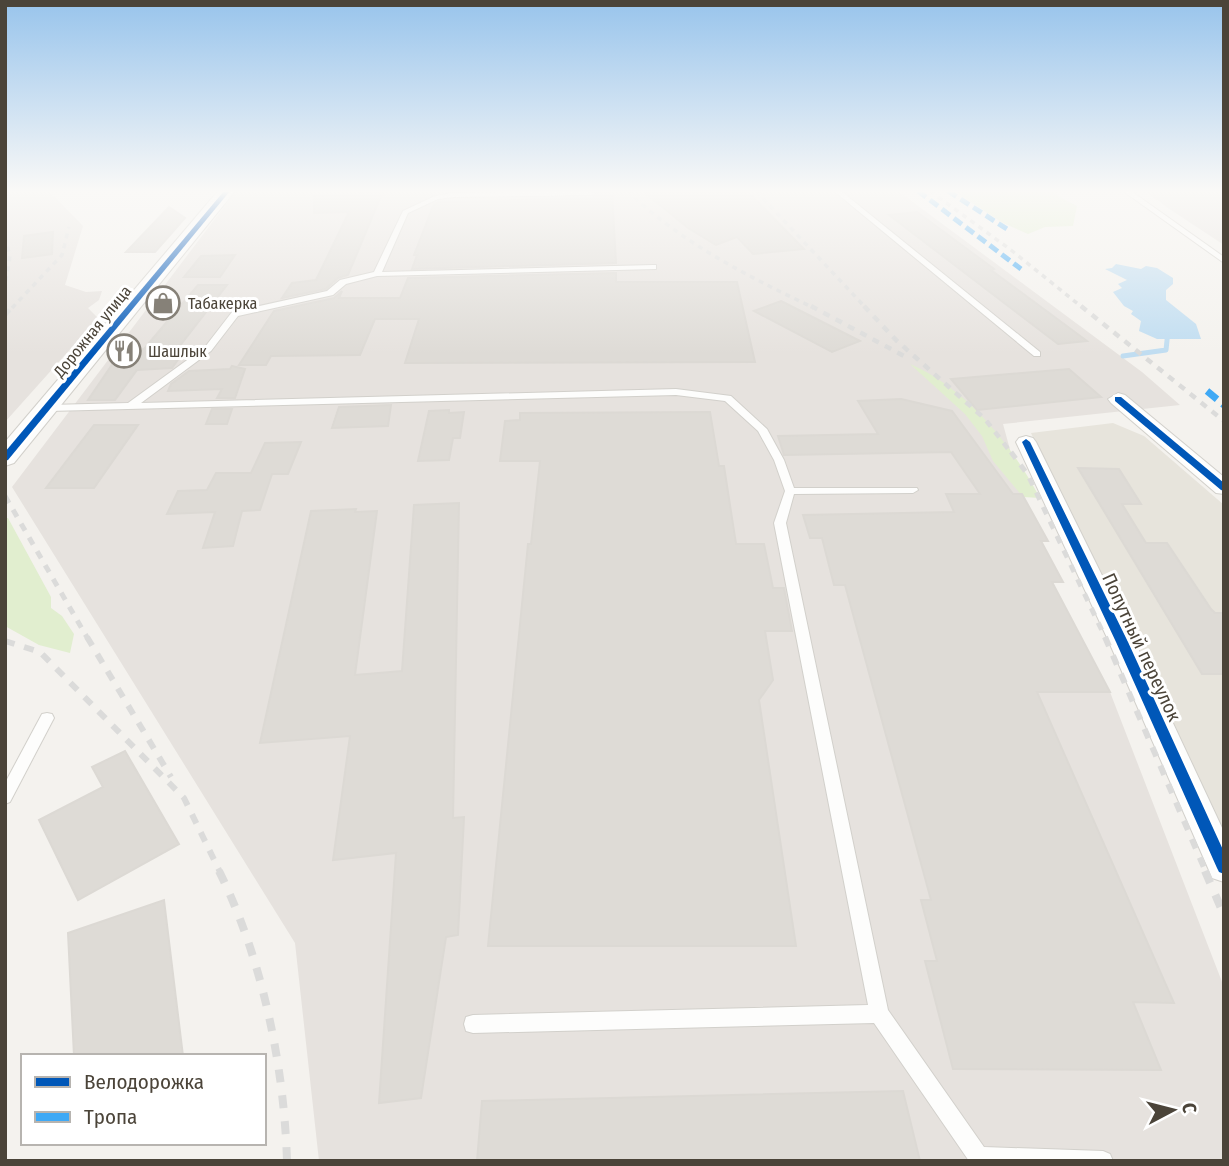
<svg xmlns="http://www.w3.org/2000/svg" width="1229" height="1166" font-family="'Fira Sans Condensed',sans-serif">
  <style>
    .residential { fill: #e7e4dc }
    .industrial { fill: #e6e2de }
    .green { fill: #e1eecf }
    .water { fill: #c0ddf1 }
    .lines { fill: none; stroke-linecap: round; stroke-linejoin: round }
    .stream { stroke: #c0ddf1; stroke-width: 5 }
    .building { fill: #dedbd6; stroke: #dcd9d4; stroke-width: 2 }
    .service-casing { stroke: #d2d0cb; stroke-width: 2 }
    .minor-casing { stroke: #d2d0cb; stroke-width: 2 }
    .tertiary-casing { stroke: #d2d0cb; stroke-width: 2 }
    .service { fill: #fdfdfc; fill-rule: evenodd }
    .minor { fill: #fdfdfc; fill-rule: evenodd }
    .tertiary { fill: #fdfdfc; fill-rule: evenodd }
    .rail-far4 { stroke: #dbdbda; stroke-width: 3.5; stroke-dasharray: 5 5; stroke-linecap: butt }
    .rail-far3 { stroke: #dbdbda; stroke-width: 4.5; stroke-dasharray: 7 7; stroke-linecap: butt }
    .rail-far2 { stroke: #dbdbda; stroke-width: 5; stroke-dasharray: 8 8; stroke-linecap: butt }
    .rail-far1 { stroke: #dbdbda; stroke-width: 6; stroke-dasharray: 10 10; stroke-linecap: butt }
    .rail { stroke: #dbdbda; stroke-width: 8; stroke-dasharray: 13 13; stroke-linecap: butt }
    .quiet-far1 { stroke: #3fa9f5; stroke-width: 5; stroke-dasharray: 10 5; stroke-linecap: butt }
    .quiet { stroke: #3fa9f5; stroke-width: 7; stroke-dasharray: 13 7; stroke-linecap: butt }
    .cycleway-casing { stroke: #fff; stroke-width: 5 }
    .cycleway { fill: #0057b8; fill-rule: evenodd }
    .labels { text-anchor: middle; stroke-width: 6; stroke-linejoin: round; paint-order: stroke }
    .far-poi-label { font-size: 16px; fill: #4b4439; stroke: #fff; text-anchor: start }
    .far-street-label { font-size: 16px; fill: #4b4439; stroke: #fff }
    .street-label { font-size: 19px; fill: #4b4439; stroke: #fff }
  </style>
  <rect width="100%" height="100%" fill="#f4f2ee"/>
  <polygon class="residential" points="1113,423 1144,436 1224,505 1224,848 1031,433"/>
  <g class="industrial">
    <polygon points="5,191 49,191 83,226 65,285 86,292 102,291 99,300 88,308 98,318 5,422"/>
    <polygon points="236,191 898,191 1142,372 1180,405 1003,424 1023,497 1041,541 1063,582 1053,583 1110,692 1224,987 1224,1161 319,1161 295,943 12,487"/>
    <polygon points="1145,191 1224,191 1224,245 1168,208"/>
  </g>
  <g class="green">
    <polygon points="954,191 1055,191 1058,196 1077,206 1073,226 1045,227 1028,234 1003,223"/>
    <path d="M910,364C966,388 1012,445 1040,498L1023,497L993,461L982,436L965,414Z"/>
    <polygon points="5,518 8,518 51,597 51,608 62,616 74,634 70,653 39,645 5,626"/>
  </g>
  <polygon class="water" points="1116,264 1141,269 1146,266 1157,268 1173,278 1173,284 1166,290 1166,300 1196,324 1201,339 1157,339 1139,331 1141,321 1131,314 1133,311 1124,306 1113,292 1122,288 1118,284 1127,280 1105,269 1112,268"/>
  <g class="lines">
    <polyline class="stream" points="1123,356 1166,350 1168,331"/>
  </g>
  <g class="building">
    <polygon points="362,191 383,191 348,275 338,278 326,289 282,298 292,283 316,280 349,212 314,213 314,196 361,194"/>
    <polygon points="597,191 612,191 616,263 412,269 417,255 414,255 434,204 439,202 592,198 596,195"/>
    <polygon points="643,191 747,191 804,249 753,254 737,237 716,245 688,228"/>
    <polygon points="169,207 185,218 155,252 126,252"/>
    <polygon points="917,212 994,269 991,270 1087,341 1058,344 889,215"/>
    <polygon points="53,232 52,254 22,258 24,236"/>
    <polygon points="235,255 220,277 184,277 201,256"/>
    <polygon points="616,273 616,282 737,282 755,362 405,363 419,319 375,319 360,355 271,356 266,365 239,365 274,311 334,298 342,291 339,298 400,298 408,278"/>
    <polygon points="198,285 227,285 179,347 187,347 172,368 137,370 115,400 88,400 122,350 144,349"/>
    <polygon points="781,301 860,341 832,352 754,311"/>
    <polygon points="232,366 245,369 235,398 217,398 222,389 168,391 171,384 189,371 230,369"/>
    <polygon points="1069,369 1101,397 977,410 951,379"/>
    <polygon points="901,399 952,411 1013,494 1022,494 1048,541 1041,541 1063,582 1052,582 1110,692 1037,692 1174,1003 1133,1002 1161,1070 953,1069 925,961 937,961 921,900 931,900 845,585 834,585 822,538 810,538 803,515 954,512 946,494 980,494 951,452 784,455 778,436 878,434 858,401"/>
    <polygon points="391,405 388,426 332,428 339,407"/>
    <polygon points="212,409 232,409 227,424 206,424"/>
    <polygon points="449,410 449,413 464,412 460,438 453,438 449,460 418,461 429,411"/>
    <polygon points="710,412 719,466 724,466 736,544 764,544 773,588 784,588 792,631 765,631 773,680 759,700 796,946 488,946 528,544 531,544 540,461 500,461 505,421 520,420 520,413"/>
    <polygon points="94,425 138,425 94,488 46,488"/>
    <polygon points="301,442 288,474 272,474 260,510 242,511 233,546 203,548 215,512 167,514 178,491 207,490 216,473 251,473 265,443"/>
    <polygon points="1078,468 1119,469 1141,504 1122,504 1146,543 1167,543 1211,609 1215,613 1224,613 1224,674 1202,674"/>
    <polygon points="459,503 453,818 464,817 458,935 446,937 421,1098 379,1103 396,853 333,860 350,736 260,743 311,511 356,509 355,512 377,511 355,675 402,671 414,505"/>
    <polygon points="125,751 179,844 78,900 39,820 103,787 92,767"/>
    <polygon points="164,900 183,1056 74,1056 68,933"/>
    <polygon points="903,1091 920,1161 477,1161 482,1101"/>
  </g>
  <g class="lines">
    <defs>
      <g id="service">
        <polygon points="580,191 595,193 592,195 453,197 438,199 408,213 382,272 653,265 656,265 656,269 377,276 346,284 333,295 238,316 211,351 141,403 676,389 731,396 767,429 784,460 794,488 917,488 918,490 913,493 794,494 786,523 888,1010 984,1147 1103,1151 1110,1154 1113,1161 969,1161 874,1023 473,1033 466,1031 464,1024 466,1017 473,1015 868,1005 774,523 785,491 774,460 758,431 725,401 676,395 49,411 44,408 49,405 128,403 205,347 232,312 327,291 340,280 374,272 403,211 435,196 453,193"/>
        <polygon points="834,191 841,191 1040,352 1040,356 1034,356"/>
        <polygon points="1123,191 1131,191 1224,257 1224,263"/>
        <polygon points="47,713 52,714 54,718 10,802 5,804 5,783 42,714"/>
      </g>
      <g id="minor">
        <polygon points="1118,393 1125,395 1224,477 1224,494 1216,493 1111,403 1108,399"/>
        <polygon points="1026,436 1033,438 1036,442 1135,642 1224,832 1224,882 1212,878 1208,868 1109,642 1016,442 1019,438"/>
      </g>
      <polygon id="tertiary" points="218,191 235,191 14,463 5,466 5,442"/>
    </defs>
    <use href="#service" class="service-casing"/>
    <use href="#minor" class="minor-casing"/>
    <use href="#tertiary" class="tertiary-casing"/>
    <use href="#service" class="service"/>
    <use href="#minor" class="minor"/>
    <use href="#tertiary" class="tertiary"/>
    <g class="rail-far4">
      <path d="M627,191C684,244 745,275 814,308"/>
      <polyline points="756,191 866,308"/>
      <polyline points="930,191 1011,250 1083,308"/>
      <polyline points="5,237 10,256 5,286"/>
      <polyline points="12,308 62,255 69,227"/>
    </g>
    <g class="rail-far3">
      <polyline points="811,306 904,356"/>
      <polyline points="864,306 896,340 985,419 1012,454"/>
      <polyline points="1081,306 1224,421"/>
      <polyline points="5,315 13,306"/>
    </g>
    <g class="rail-far2">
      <polyline points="1011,452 1028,475 1106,639"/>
      <polyline points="5,496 88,639"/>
    </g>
    <g class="rail-far1">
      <polyline points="87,637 171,777"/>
      <polyline points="1105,637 1206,872"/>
      <polyline points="5,641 40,652 184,798 220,872"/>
    </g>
    <g class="rail">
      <path d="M219,871C262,958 284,1064 287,1161"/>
      <polyline points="1205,871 1224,915"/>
    </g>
    <g class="quiet-far1">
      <polyline points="918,191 1021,269"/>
      <polyline points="948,191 1010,231"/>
    </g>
    <polyline class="quiet" points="1207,391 1224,405"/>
    <defs>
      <g id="cycleway">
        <polygon points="224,191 230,191 8,460 5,461 5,452"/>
        <polygon points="1115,397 1121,397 1224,483 1224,491 1221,490 1115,401"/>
        <polygon points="1026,439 1030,442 1128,642 1224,852 1224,874 1219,872 1217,868 1116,642 1022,442"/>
      </g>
    </defs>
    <use href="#cycleway" class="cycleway-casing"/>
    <use href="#cycleway" class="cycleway"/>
  </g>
  <linearGradient id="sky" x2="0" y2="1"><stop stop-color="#98c4ec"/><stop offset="0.54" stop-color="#faf9f7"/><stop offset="1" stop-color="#faf9f7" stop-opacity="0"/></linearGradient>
  <rect width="1229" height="354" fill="url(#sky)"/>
  <defs>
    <symbol id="shop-ring" viewBox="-11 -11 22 22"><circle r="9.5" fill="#fff" stroke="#868178" stroke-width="1.5"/><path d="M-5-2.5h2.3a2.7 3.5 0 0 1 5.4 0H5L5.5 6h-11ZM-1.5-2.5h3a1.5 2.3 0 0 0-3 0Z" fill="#868178"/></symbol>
    <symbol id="restaurant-ring" viewBox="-11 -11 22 22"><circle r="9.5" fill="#fff" stroke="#868178" stroke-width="1.5"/><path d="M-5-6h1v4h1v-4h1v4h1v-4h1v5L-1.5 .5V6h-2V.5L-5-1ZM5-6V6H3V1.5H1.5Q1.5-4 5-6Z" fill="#868178"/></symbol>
  </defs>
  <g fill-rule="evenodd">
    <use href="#shop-ring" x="144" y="284" width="38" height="38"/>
    <use href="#restaurant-ring" x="105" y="332" width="38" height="38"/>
  </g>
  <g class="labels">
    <g class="far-poi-label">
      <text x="188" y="309">Табакерка</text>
      <text x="148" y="357">Шашлык</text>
    </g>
    <g class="far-street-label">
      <text transform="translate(92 331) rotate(-51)" y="6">Дорожная улица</text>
    </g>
    <g class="street-label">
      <text transform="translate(1142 647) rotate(65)" y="7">Попутный переулок</text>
    </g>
  </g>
  <rect width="1229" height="1166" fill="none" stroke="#4b4439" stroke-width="14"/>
  <rect x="21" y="1054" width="245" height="91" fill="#ffffff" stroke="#b7b4b0" stroke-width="2"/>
  <rect x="35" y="1077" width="35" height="10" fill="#0057b8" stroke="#b7b4b0" stroke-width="2"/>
  <text x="84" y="1089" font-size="21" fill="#4b4439">Велодорожка</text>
  <rect x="35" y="1112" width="35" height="10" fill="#3fa9f5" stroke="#b7b4b0" stroke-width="2"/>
  <text x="84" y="1124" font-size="21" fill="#4b4439">Тропа</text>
  <g transform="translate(1173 1110) rotate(83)" stroke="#ffffff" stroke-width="5" paint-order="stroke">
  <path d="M0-5L12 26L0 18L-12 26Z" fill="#4b4439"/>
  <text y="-10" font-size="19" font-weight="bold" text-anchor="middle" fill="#4b4439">С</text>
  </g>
</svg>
